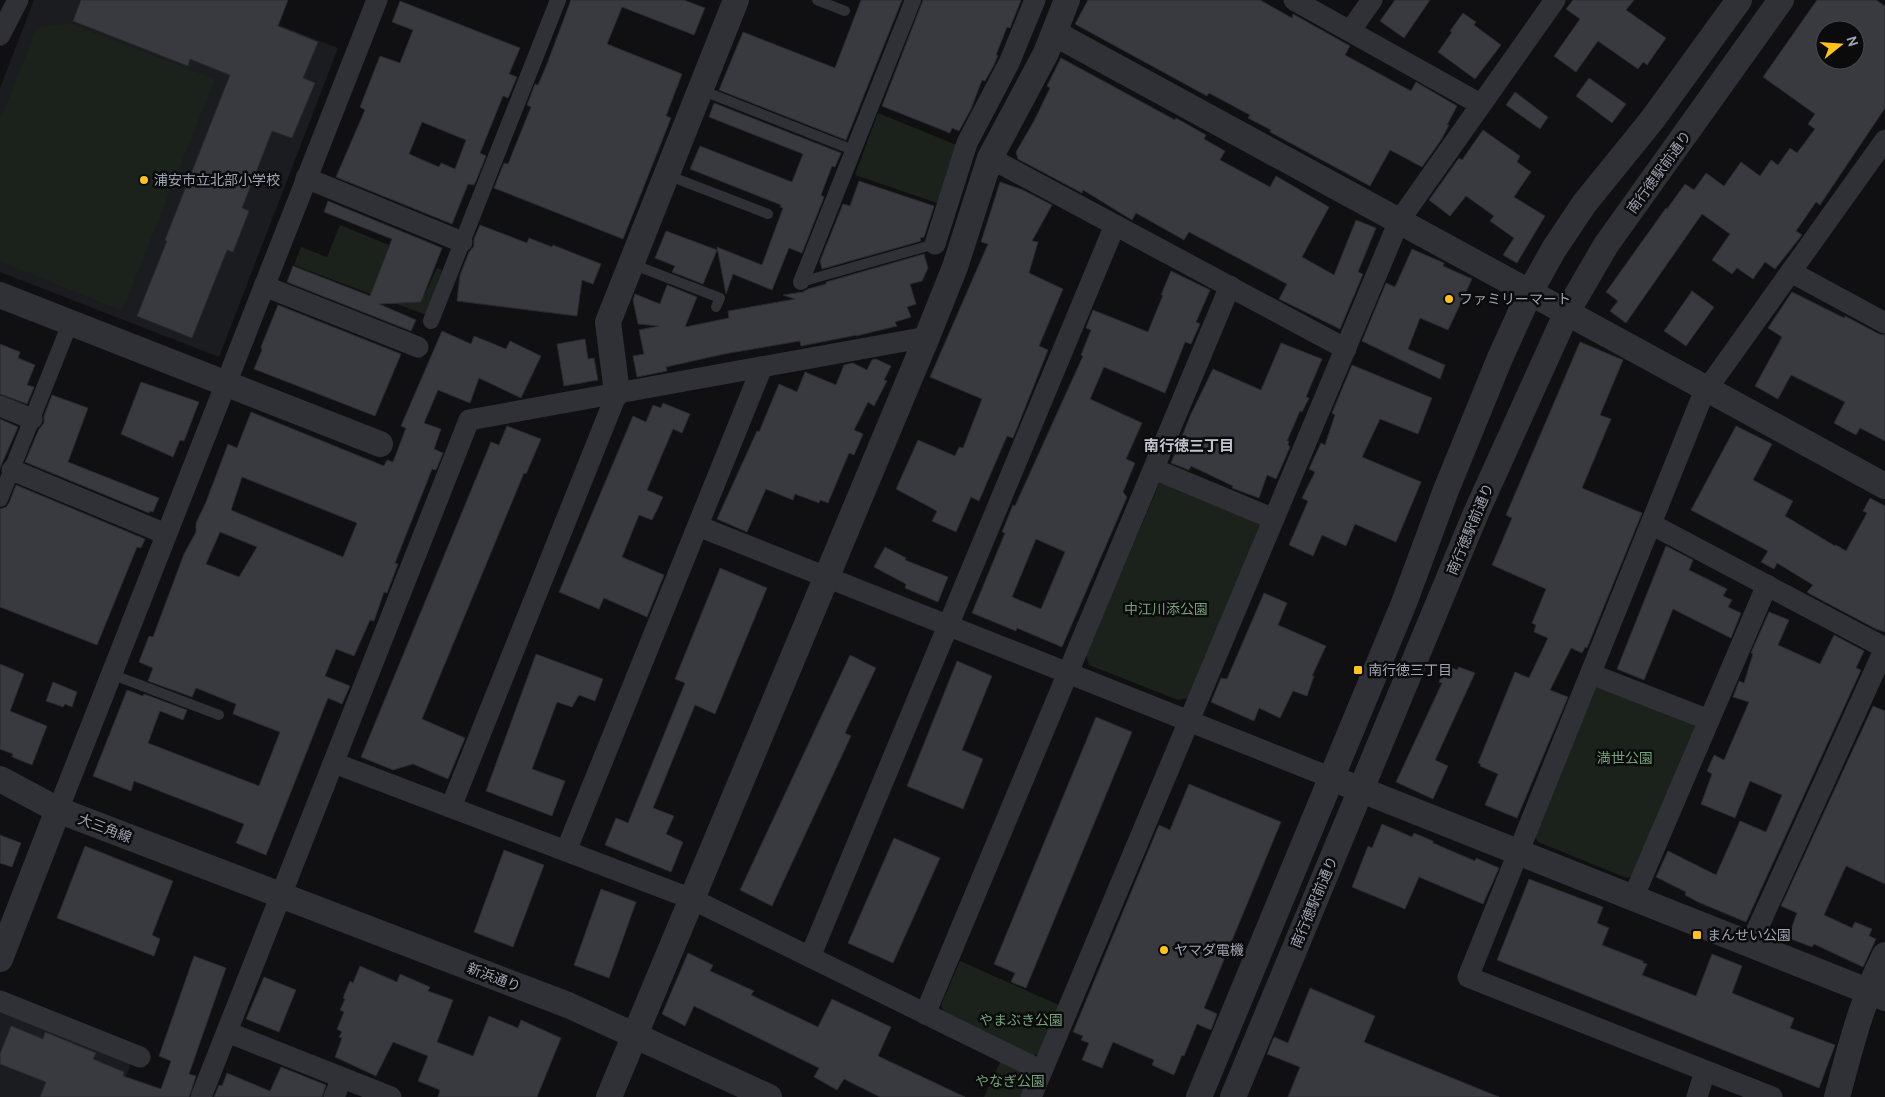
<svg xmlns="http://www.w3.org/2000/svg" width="1885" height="1097" font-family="Cabin,'Noto Sans JP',sans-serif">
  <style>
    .built { fill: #1b1c1f }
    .green { fill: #1a221b }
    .building { fill: #393a40; stroke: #2a2a2e; fill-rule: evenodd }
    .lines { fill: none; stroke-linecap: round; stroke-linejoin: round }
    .service { stroke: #303137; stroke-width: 10 }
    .pedestrian { stroke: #303137; stroke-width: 16 }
    .minor { stroke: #303137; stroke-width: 21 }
    .tertiary { stroke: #303137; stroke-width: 26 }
    .poi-dot { fill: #ffc31a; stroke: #0b0b0c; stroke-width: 2 }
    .labels { text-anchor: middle; stroke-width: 5; stroke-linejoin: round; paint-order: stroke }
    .street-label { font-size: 14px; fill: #9fa4b4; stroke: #0b0b0c }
    .poi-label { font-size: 14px; fill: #9fa4b4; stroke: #0b0b0c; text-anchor: start }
    .park-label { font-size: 14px; fill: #74a27a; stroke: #0b0b0c }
    .neighbourhood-label { font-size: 15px; font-weight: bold; fill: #c1c4d0; stroke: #0b0b0c }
  </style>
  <rect width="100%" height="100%" fill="#101012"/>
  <g class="built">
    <polygon points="34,0 214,0 338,48 219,357 0,272 0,88"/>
    <polygon points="0,1012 131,1064 118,1097 0,1097"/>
  </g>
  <g class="green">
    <polygon points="68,23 215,79 122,311 0,261 0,120 37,28"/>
    <polygon points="878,113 959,146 940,204 855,175"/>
    <polygon points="340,225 389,245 378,276 425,294 437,268 442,270 426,315 294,265 301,247 327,257"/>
    <polygon points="1160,482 1259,517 1262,526 1189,698 1178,700 1089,665 1086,655"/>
    <polygon points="1593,686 1697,720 1699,729 1635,875 1627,878 1538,842 1534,834"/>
    <polygon points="960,961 1061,1006 1040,1053 1031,1057 944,1013 941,1005"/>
    <polygon points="1001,1060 1028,1073 1030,1082 1024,1097 984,1097"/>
  </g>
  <g class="building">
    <polygon points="81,0 288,0 278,26 318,42 303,78 315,83 292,138 272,131 242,208 249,211 233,252 227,250 192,338 137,316 167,241 165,240 230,75 190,59 188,66 73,21"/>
    <polygon points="571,0 684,0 705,8 694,35 622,7 607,44 682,74 666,116 671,118 623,239 494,188 504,163 508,164 531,107 527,105 535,84 538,85 547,64"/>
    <polygon points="861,0 902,0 846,140 719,90 743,32 835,68"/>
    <polygon points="923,0 1021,0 1010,28 1007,27 996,55 998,55 994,65 985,81 982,80 971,109 959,131 952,128 950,133 882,106"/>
    <polygon points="1088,0 1260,0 1292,18 1293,14 1350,46 1345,55 1411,91 1416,82 1457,106 1447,125 1449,125 1441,140 1422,167 1390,150 1370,186 1270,132 1271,130 1248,118 1250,115 1209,93 1207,96 1075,24"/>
    <polygon points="1395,0 1430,0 1404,38 1380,21"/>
    <polygon points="1573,0 1634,0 1626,10 1666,38 1647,65 1643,62 1638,69 1598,41 1576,72 1554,56 1580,19 1566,9"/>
    <path d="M1817,0H1876L1885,6V108L1820,205L1816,202L1796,231L1802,235L1775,269L1765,262L1753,279L1737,268L1732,274L1712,260L1730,234L1702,214L1626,323L1610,311L1618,301L1606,292L1666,208L1667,209L1685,184L1694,190L1706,173L1724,186L1741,162L1760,176L1771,160L1778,165L1790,148L1797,153L1815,129L1808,124L1815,114L1763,77ZM1825,30H1855V60H1825Z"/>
    <path d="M400,1L520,48L509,74L517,77L508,98L503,96L480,153L486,156L476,181L474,185L468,184L452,224L336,177L365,110L360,107L380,56L400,63L413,30L392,22ZM422,122L466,140L455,169L441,163L439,167L409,154Z"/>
    <polygon points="1463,13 1476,22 1474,25 1501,45 1475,79 1438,52 1452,32 1450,31"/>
    <polygon points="1061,58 1175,120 1176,118 1206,135 1204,139 1225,151 1220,160 1270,187 1276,176 1329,207 1302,257 1334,275 1356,220 1376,228 1358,272 1363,274 1340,329 1279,299 1287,284 1189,232 1184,240 1136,213 1132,220 1083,190 1082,193 1018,159 1016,152 1034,121 1050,88 1047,86"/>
    <polygon points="1589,78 1626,104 1612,123 1576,96"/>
    <polygon points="1515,92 1548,117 1540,129 1506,105"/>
    <polygon points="714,103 841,153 835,167 832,166 821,195 824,197 802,253 789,248 772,290 733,274 726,294 717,247 762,265 783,208 780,207 781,205 690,169 700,146 792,182 803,154 709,117"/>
    <polygon points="1483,130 1520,156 1517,162 1531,172 1514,197 1545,216 1517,263 1503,255 1514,238 1490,221 1494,216 1466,196 1450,216 1429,200 1459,158 1462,160"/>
    <polygon points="859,181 934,206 924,237 920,238 921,241 822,269 820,261 843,204 850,206"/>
    <polygon points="1000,182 1023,190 1052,205 1032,241 1038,242 1029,273 1063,289 1039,346 1048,350 1013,438 1007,436 979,501 971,497 956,532 932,521 937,511 896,489 918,440 955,456 959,447 963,448 982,399 930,377 988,244 981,242"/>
    <polygon points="328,201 442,248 421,302 379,304 416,320 411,331 287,282 293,266 370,296 392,239 324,212"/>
    <polygon points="480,225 527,243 529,238 552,247 553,245 601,264 593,284 582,280 577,316 457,301 460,275 469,252 474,246 474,239"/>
    <polygon points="666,231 717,250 703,284 672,272 675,266 655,258"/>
    <polygon points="1412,249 1444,263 1443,266 1472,279 1448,330 1420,318 1408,349 1445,365 1440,379 1362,341 1386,283 1395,287"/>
    <polygon points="924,254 928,268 922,281 910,284 916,304 907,307 911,317 895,322 897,326 856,336 857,335 801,346 800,341 724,354 666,367 667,371 637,377 633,356 644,354 639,330 659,326 638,324 633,300 635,294 660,304 667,285 697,297 685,327 729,318 728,311 795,299 783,295 803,292 808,289 826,284 826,282"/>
    <path d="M1171,271L1210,290L1196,322L1200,324L1191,344L1185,342L1165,393L1104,367L1090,399L1142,423L1126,459L1135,463L1123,492L1127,497L1062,647L1017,628L1016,631L972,613L1005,533L1002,532L1013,505L1015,506L1083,356L1081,355L1091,330L1086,328L1093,310L1148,332L1163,295H1161ZM1036,539L1065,552L1041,609L1012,597Z"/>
    <polygon points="1692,291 1714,307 1686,346 1664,331"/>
    <polygon points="1792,292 1844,318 1845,316 1879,334 1885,335 1885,441 1860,428 1856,435 1834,423 1845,402 1791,375 1778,399 1755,386 1782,337 1768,328"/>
    <polygon points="278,305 401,354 375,416 254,369 262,350 261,347"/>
    <path d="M442,331L471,344L474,336L506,349L510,341L541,356L521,398L479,378L470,403L438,390L424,423L441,429L434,449L443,453L436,470L432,469L395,563L398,564L387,593L384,592L374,621L370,620L354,656L336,649L325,676L350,686L342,704L328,698L266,855L236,843L244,824L134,781L131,791L93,776L127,690L143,696L144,694L187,710L183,720L160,711L148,743L259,786L280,732L233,714L236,704L196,688L192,697L148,681L153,668L139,662L149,636L153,637L184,554L196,532V523L206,502L228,444L237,448L251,412L384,466L387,460L393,462L406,428L401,426ZM242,477L357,523L343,557L231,510ZM220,532L257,547L239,577L206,564Z"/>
    <polygon points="585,339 588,359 594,358 598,380 564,386 557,344"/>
    <polygon points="1580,342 1623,360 1600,415 1611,419 1582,488 1642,513 1587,648 1585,647 1582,653 1571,648 1550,690 1568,697 1517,818 1485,805 1498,774 1480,766 1481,764 1478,763 1515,672 1529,678 1548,638 1534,632 1536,625 1532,623 1546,589 1492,565 1512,518 1506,515"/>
    <polygon points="1281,343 1322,359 1306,397 1309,398 1302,412 1300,411 1287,441 1289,441 1288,445 1290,447 1276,479 1267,475 1259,498 1232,488 1233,486 1191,466 1189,470 1171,463 1191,414 1213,369 1261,390"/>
    <polygon points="0,344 20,352 18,358 35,365 27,385 34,387 27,404 0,394"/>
    <polygon points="876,359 891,366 884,380 887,381 874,406 868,402 854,430 863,434 854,455 849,453 828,503 820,500 819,503 795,494 793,500 766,489 747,532 717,519 757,431 759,432 779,384 797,392 805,372 836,385 844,365 853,363 867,370 872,360"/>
    <polygon points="1352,365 1432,398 1418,434 1380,419 1362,457 1421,482 1396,542 1355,524 1346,546 1322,535 1313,556 1289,545 1308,501 1302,498 1315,472 1309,469 1321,443 1325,445 1335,415 1332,413"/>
    <polygon points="141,382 199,402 184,441 180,440 173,457 121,434"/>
    <polygon points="52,395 88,408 68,462 159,498 153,512 150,511 149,513 25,462 39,429 44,423 44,416"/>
    <polygon points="663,403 690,414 682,433 673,429 647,490 663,497 655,514 652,520 639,515 622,557 664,575 647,617 604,598 599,609 559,592 633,416 646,422 653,405 661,408"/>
    <polygon points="0,419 18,427 0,468"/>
    <polygon points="507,426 541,439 526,474 524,473 422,719 465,738 448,779 413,764 393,770 361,757 491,442 499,445"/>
    <polygon points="1736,426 1772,444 1753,480 1793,501 1785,516 1835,546 1836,545 1846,551 1867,513 1863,511 1870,498 1885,506 1885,632 1876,629 1810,594 1807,592 1813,585 1777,563 1774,569 1761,562 1768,551 1691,510"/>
    <polygon points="16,485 145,539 141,548 137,547 97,645 0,607 0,509 6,507 9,503"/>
    <polygon points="1666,546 1693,560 1689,570 1727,589 1723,596 1732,600 1728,607 1741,613 1731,638 1673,609 1644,680 1617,669"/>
    <polygon points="885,547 906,558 905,560 948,577 938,602 905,588 906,584 874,567"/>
    <polygon points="720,568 767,588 715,714 695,705 653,808 674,816 666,834 683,842 671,872 605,845 616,818 628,823 685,683 675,679"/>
    <polygon points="1264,593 1287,603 1278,625 1326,646 1312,676 1314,676 1307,696 1293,691 1280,718 1259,708 1254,721 1211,702 1221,678 1227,679"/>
    <polygon points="1769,612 1789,620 1778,645 1820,664 1834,635 1864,651 1856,668 1861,670 1746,922 1698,902 1685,895 1686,892 1656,877 1668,851 1716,875 1740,821 1766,832 1782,795 1750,781 1735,818 1701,804 1712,774 1707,771 1714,755 1724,760 1749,702 1733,697 1739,681 1744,683 1753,654 1751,653"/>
    <polygon points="536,654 603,679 595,701 579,695 572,707 557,702 532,769 565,781 552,816 486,791"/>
    <polygon points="850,655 876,668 845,733 851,736 772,906 740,890"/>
    <polygon points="957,661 992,676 962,750 983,759 963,809 907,786"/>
    <polygon points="0,664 24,674 10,711 47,726 32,765 12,757 13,754 0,749"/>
    <polygon points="1446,665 1457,670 1459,667 1475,673 1435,760 1448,766 1433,799 1396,782 1442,683 1439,682"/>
    <polygon points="53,682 77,692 72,707 65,704 63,707 46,701"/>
    <polygon points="1873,706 1885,711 1885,884 1846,866 1824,915 1852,928 1855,922 1872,929 1869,936 1876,939 1863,967 1814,944 1812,947 1788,938 1797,913 1781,906"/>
    <polygon points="1096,717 1132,732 1026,988 1011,982 1015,973 994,964"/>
    <polygon points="1189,784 1281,822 1204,1008 1217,1014 1211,1030 1197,1024 1184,1056 1182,1055 1174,1075 1152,1065 1154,1060 1113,1042 1102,1068 1082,1060 1089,1043 1081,1040 1083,1036 1073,1032 1159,825 1170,830"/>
    <polygon points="1382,824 1412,837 1414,833 1433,841 1433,843 1475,861 1476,858 1499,868 1483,904 1419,877 1405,909 1352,887 1368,846 1372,848"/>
    <polygon points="0,835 21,843 12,867 0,863"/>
    <polygon points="894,838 940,858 893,963 848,943"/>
    <polygon points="85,846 173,881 152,935 160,939 154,956 57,918"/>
    <polygon points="504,850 544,865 513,947 474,932"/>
    <polygon points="1529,879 1603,907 1597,923 1609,928 1602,945 1643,961 1643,963 1647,964 1642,975 1696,996 1712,954 1742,966 1732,993 1794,1018 1790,1028 1835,1045 1819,1088 1497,960"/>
    <polygon points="601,889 636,902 609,978 574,965"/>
    <polygon points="688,953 713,965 710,971 754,991 751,995 818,1027 832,999 891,1027 878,1056 965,1097 880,1097 844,1079 837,1090 814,1077 819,1068 694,1006 685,1026 662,1014"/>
    <polygon points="194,956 226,968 189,1074 196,1076 189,1097 40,1097 46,1082 0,1064 0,1054 11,1026 43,1039 45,1032 96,1053 93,1059 124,1072 123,1076 161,1089 171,1061 159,1056"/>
    <polygon points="360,966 397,982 400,974 430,987 428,991 453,1000 437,1042 473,1056 489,1016 518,1028 521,1020 561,1038 537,1097 438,1097 440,1090 418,1081 428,1056 393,1042 376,1076 335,1057 342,1038 339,1037 342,1032 337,1029 344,1012 340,1010 345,999 343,998 350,981 353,983"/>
    <polygon points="264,977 296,990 279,1032 246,1019"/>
    <polygon points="1310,988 1375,1016 1364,1042 1499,1097 1288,1097 1300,1067 1267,1054 1274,1037 1288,1043"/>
    <polygon points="281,1067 326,1085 322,1097 214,1097 219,1085 222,1086 227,1073 270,1091"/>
  </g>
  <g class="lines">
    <g class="service">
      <polyline points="817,0 845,11"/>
      <polyline points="701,90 853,150"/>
      <polyline points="667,175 768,214"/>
      <polyline points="632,264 720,298 716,307"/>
      <polyline points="801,282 935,244"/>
      <polyline points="111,674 219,715"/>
    </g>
    <g class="pedestrian">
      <polyline points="801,282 913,0"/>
      <polyline points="431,321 558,0"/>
      <polyline points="0,499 65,336"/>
    </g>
    <g class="minor">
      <polyline points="1294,0 1480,104"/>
      <polyline points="1350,31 1372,0"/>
      <polyline points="0,35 18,0"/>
      <polyline points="990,158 1346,349"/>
      <polyline points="306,178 462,242"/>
      <polyline points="935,244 967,143 1009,63 1035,0"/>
      <polyline points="1791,272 1885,323"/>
      <polyline points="264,286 418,347"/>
      <polyline points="0,406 32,419"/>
      <polyline points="1154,469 1274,519"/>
      <polyline points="12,470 166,534"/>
      <polyline points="1651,524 1885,648"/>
      <polyline points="698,526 1332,778"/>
      <polyline points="1591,674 1709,720"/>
      <polyline points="334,763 692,899 1042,1071"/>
      <polyline points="451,807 617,393"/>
      <polyline points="58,810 377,0"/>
      <polyline points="566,851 762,367"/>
      <polyline points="1633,898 1767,585"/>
      <polyline points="1750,945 1885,648"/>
      <polyline points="810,957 1115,225"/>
      <polyline points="0,1001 140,1057"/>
      <polyline points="925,1014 1230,286"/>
      <polyline points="227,1032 391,1097"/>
      <polyline points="201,1097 469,420 927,337"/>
      <polyline points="334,1097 342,1078"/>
      <polyline points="1031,1097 1399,221 1555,0"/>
      <polyline points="1697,1097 1705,1071"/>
      <polyline points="1772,1097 1468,977 1700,402 1707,389 1885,140"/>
    </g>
    <g class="tertiary">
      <polyline points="1054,33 1885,486"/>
      <polyline points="0,295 380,444"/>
      <polyline points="617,393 608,322 736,0"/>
      <polyline points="0,779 58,810 568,1005 769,1097"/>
      <polyline points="1344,783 1885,998"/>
      <polyline points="0,959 58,810"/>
      <polyline points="609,1097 927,337 955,267 990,158 1046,53 1067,0"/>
      <polyline points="1199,1097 1404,603 1446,490 1500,358 1530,292 1554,249 1584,204 1652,120 1739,0"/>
      <polyline points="1233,1097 1476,513 1567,312 1606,245 1781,0"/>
      <path d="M1837,1097C1850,1049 1862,1000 1885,955"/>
    </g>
  </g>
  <g class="poi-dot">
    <circle cx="144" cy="180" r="5"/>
    <circle cx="1449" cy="299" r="5"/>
    <rect x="1353" y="665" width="10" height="10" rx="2.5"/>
    <rect x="1692" y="930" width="10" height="10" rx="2.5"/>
    <circle cx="1164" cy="950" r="5"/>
  </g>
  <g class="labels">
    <g class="street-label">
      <text transform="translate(1659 172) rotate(-54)" y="5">南行徳駅前通り</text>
      <text transform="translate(1470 529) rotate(-67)" y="5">南行徳駅前通り</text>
      <text transform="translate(105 828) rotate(21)" y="5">大三角線</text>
      <text transform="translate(1314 902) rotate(-67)" y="5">南行徳駅前通り</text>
      <text transform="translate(494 977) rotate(21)" y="5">新浜通り</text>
    </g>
    <g class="poi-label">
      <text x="154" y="185">浦安市立北部小学校</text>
      <text x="1459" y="304">ファミリーマート</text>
      <text x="1368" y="675">南行徳三丁目</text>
      <text x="1707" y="940">まんせい公園</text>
      <text x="1174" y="955">ヤマダ電機</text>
    </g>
    <g class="park-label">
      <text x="1166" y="614">中江川添公園</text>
      <text x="1625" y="763">満世公園</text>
      <text x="1021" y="1025">やまぶき公園</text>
      <text x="1010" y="1086">やなぎ公園</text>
    </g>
    <g class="neighbourhood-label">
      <text x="1189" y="451">南行徳三丁目</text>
    </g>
  </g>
  <g transform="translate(1840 45) rotate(73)"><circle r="24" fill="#0b0b0c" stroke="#46484f"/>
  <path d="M0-4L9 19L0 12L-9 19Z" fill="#ffc31a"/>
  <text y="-8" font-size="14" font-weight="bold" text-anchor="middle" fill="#9fa4b4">N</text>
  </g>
</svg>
